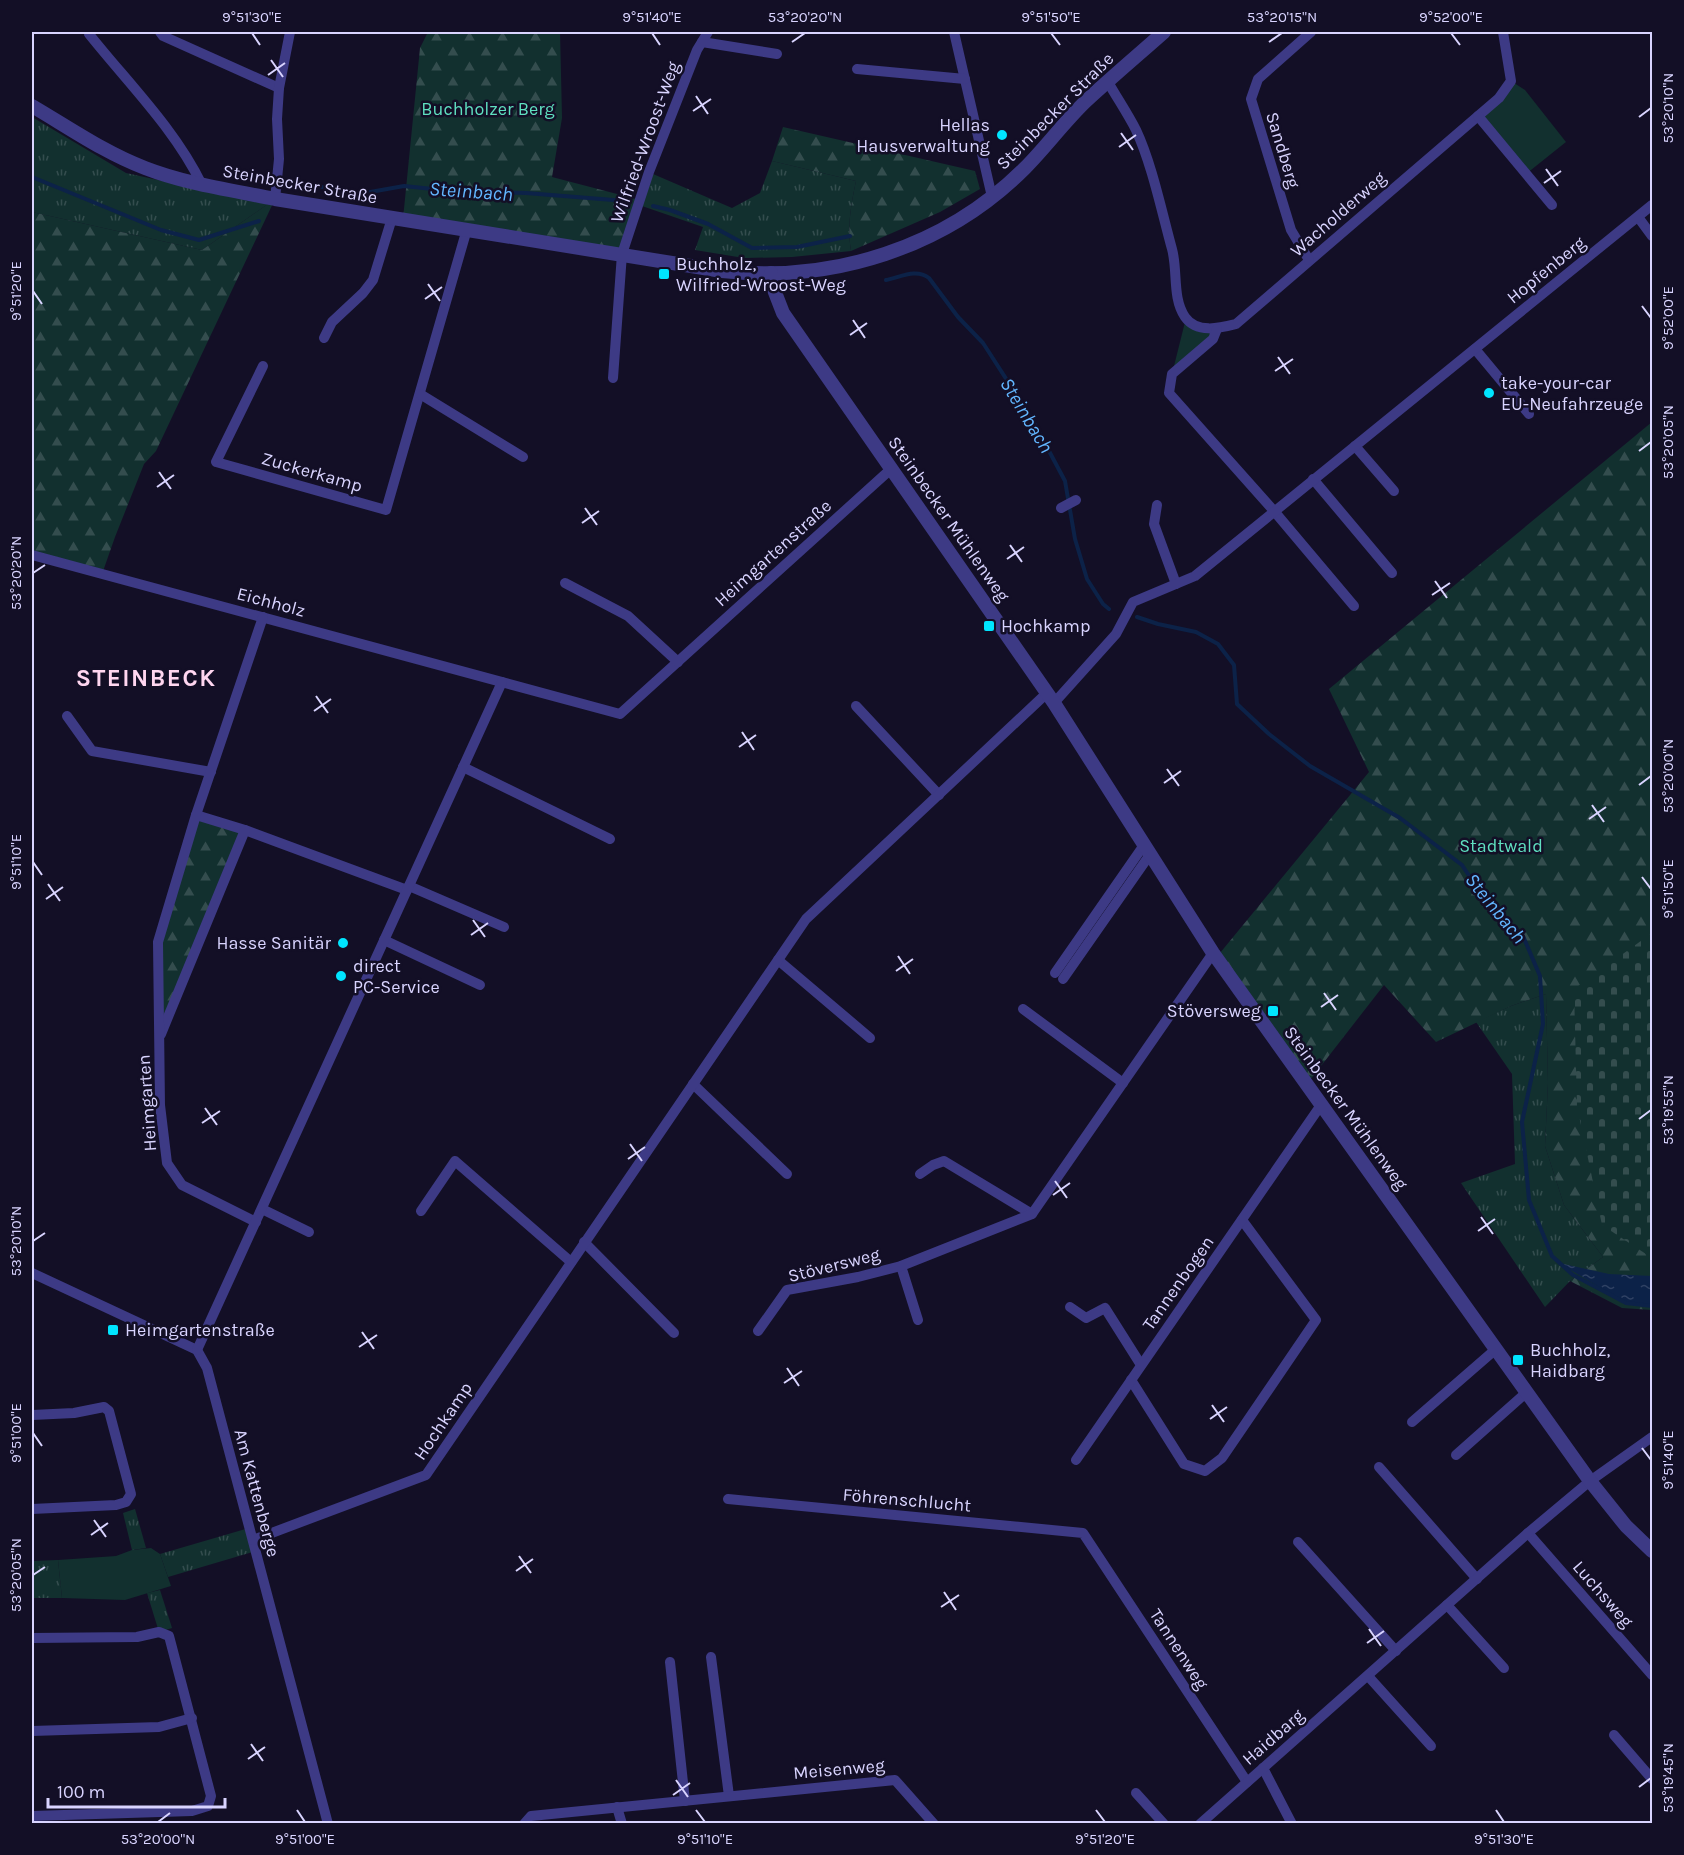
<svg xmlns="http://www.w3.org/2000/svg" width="1684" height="1855" font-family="Karla,sans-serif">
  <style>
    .grass { fill: url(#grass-tufts) }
    .forest { fill: url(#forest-firs) }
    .cemetery { fill: url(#cemetery-stones) }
    .green { fill: #12302f }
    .water { fill: url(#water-ripples) }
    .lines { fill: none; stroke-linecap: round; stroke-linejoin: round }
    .stream { stroke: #0c2248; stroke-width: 4 }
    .minor { stroke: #3d3a85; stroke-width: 10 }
    .tertiary { stroke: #3d3a85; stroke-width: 14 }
    .ticks { fill: none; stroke: #d9d4ff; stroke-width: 2 }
    .poi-dot { fill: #00e5ff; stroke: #130f26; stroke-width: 2 }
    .labels { text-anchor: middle; stroke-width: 5; stroke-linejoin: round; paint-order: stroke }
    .park-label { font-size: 18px; fill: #5fe0c0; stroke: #130f26 }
    .street-label { font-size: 18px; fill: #d9d4ff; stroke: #130f26 }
    .poi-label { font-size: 18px; fill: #d9d4ff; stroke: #130f26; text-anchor: start }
    .water-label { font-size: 20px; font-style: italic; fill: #62b6ff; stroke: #130f26 }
    .district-label { font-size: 24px; font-weight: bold; letter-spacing: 1.5px; fill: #ffd6f0; stroke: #130f26 }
    .neatline { fill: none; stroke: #d9d4ff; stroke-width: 2 }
    .ticks-label { font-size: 15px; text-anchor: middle; fill: #d9d4ff }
  </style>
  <defs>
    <pattern id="grass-tufts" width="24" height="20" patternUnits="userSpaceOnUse" patternTransform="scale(1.5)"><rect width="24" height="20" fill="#12302f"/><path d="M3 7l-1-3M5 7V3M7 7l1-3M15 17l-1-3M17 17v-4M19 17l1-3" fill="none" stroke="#344d4e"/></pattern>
    <pattern id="forest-firs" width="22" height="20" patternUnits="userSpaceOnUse" patternTransform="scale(1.5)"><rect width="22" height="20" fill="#12302f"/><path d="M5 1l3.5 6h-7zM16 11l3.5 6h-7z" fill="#344d4e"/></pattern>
    <pattern id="cemetery-stones" width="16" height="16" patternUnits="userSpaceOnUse" patternTransform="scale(1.5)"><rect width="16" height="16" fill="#12302f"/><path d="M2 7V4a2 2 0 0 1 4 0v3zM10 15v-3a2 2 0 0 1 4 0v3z" fill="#344d4e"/></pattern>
    <pattern id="water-ripples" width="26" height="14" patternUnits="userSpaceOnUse" patternTransform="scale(1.5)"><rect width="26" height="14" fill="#0c2248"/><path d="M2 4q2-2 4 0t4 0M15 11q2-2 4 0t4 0" fill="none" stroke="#2f4163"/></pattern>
  </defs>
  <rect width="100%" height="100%" fill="#130f26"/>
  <g class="grass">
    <polygon points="32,117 126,173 268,204 202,250 32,212"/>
    <path d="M772,161L856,181C851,204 847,227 851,251L792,257L744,258L695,250L703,227L642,206L653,174L732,208L760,193Z"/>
    <polygon points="1546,994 1548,1083 1545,1146 1564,1205 1603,1257 1570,1281 1545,1307 1461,1183 1515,1164 1512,1074 1476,1022 1511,1006"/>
    <polygon points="135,1509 146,1548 132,1550 123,1513"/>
    <polygon points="249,1528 256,1551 168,1577 160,1554"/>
    <polygon points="58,1560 62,1598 32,1598 32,1561"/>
    <polygon points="160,1590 172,1628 159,1632 147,1593"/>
  </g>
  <g class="forest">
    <polygon points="428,32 560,32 562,118 552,177 640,200 622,254 403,219 420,48"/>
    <path d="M783,127L975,171L980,189L940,212L851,251C847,227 851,204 856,181L772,161Z"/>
    <polygon points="275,199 156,451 144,464 115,537 102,574 32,555 32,212 202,250"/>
    <polygon points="1652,422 1652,1310 1622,1308 1570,1281 1603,1257 1564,1205 1545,1146 1548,1083 1546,994 1511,1006 1436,1042 1384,985 1307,1084 1220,953 1369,772 1329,689"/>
    <polygon points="196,815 245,830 159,1040 158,942"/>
  </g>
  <polygon class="cemetery" points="1652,933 1652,1258 1602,1225 1577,1106 1574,989"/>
  <g class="green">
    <polygon points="1511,81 1525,90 1566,142 1526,174 1478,116"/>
    <polygon points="1186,318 1217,329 1172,374"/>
    <polygon points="151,1548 160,1554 171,1586 125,1600 62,1598 58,1560 116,1556 132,1550"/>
  </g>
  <polygon class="water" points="1559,1263 1609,1274 1652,1276 1652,1306 1626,1303"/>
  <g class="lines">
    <g class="stream">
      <polyline points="32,177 161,230 199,240 259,221"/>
      <polyline points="317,186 359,194 404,186 452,191 526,193 626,201"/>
      <polyline points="653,206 670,210 708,224 752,248 797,247 850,236"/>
      <path d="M886,280C901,277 916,268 929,278L958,317L983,343L1032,419L1065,481L1075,539L1087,579L1103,604L1109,609"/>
      <polyline points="1137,617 1158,624 1196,632 1218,644 1234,665 1237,704 1269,734 1310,766 1400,818 1462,865 1487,903 1523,936 1540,976 1543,1024 1522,1122 1529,1200 1552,1256 1573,1275 1626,1303 1652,1306"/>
    </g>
    <g class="minor">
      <polyline points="160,32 163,36 279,88"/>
      <polyline points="954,32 992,197"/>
      <path d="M89,34C128,83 175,129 202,185"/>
      <polyline points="702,42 777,54"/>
      <polyline points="857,69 965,79"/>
      <path d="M1108,82C1117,98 1128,114 1136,130C1152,164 1162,213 1172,249C1178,271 1172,298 1185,317C1197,334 1220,328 1236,324L1499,98L1511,81L1503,32"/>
      <polyline points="1478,116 1552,205"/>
      <polyline points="275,199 279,159 277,119 279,88 290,32"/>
      <polyline points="1638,217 1652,236"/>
      <polyline points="1309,260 1291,230 1251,99 1258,79 1311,32"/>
      <polyline points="1217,329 1213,339 1172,374 1169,393 1274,511 1354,606"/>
      <polyline points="324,338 332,322 363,293 373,280 392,218"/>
      <polyline points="1475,349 1529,414"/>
      <polyline points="263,366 216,462 386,510 467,229"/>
      <polyline points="613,378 622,254 649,172 697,50 708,32"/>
      <polyline points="420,394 523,457"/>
      <polyline points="1355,446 1394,491"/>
      <polyline points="1313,479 1392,573"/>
      <polyline points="1157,505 1154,524 1176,584"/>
      <polyline points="1061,508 1076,500"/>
      <polyline points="32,555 620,714 891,469"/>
      <polyline points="565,583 628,616 678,662"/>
      <polyline points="1054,703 1116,634 1133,602 1195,576 1652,205"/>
      <polyline points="856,706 939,795"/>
      <polyline points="67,716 92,751 211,772"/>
      <polyline points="463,767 610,839"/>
      <polyline points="196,815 245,830 407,890"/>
      <polyline points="409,886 504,927"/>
      <polyline points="384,940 480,985"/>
      <polyline points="778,960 870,1038"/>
      <polyline points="1055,973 1144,845"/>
      <polyline points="1063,979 1151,853"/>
      <polyline points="1023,1009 1123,1083"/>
      <polyline points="161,1034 245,830"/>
      <polyline points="693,1084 787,1174"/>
      <polyline points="920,1174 933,1165 944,1161 1032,1214"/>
      <polyline points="262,1209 309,1232"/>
      <polyline points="421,1211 455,1161 571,1262"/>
      <polyline points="256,1222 182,1185 167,1163 160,1105 158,942 196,815 263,617"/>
      <polyline points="584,1242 674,1333"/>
      <polyline points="901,1266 918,1320"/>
      <polyline points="32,1273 197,1350 207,1368 328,1824"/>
      <polyline points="1070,1307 1086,1318 1105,1308 1141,1365"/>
      <polyline points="758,1331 787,1290 858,1277 901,1266 1032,1214 1213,953"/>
      <polyline points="197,1350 502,682"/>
      <polyline points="1131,1380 1184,1464 1205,1471 1222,1458 1316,1320 1242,1220"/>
      <polyline points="32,1415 74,1413 104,1407 109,1411 131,1494 126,1502 116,1505 32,1509"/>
      <polyline points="1412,1422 1496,1349"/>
      <polyline points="1456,1455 1527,1392"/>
      <polyline points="1076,1460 1321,1105"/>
      <polyline points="1379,1467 1477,1579"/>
      <polyline points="728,1499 1083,1533 1247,1782"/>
      <polyline points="1528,1533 1652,1675"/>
      <polyline points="253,1540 426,1475 806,919 1047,693"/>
      <polyline points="1298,1542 1396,1651"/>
      <polyline points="1447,1605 1504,1668"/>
      <polyline points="32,1638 137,1637 159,1632 169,1636 211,1796 208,1806 192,1811 32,1816"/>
      <polyline points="711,1657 729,1796"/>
      <polyline points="670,1662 685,1801"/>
      <polyline points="1368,1676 1431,1746"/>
      <polyline points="32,1731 159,1727 192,1718"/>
      <polyline points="1614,1735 1652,1779"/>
      <polyline points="1263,1768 1292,1824"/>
      <polyline points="1136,1793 1164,1824"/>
      <polyline points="617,1807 622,1824"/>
      <polyline points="524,1824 531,1816 895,1780 934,1824"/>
      <polyline points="1200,1824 1528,1533 1590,1481 1652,1437"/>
    </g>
    <g class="tertiary">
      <path d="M32,106C68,127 105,153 145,168C186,184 231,190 275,199L722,271C833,283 945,248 1025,168C1046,147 1064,122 1086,101C1112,77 1138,55 1164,32"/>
      <polyline points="771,273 771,282 783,313 1054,703 1213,953 1590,1481 1626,1526 1652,1551"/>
    </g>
  </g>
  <path class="ticks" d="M252,33L260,45M652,33L660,45M1051,33L1060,45M1451,33L1460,45M792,42L805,33M1269,42L1282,33M271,60L283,77M268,75L285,63M696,96L708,114M693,111L711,99M1639,117L1651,108M1121,133L1133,150M1119,147L1136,135M1546,169L1558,186M1544,183L1561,171M428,284L440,301M33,291L42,304M425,299L442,287M1642,306L1651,318M853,320L865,338M850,335L867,323M1278,357L1290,374M1275,371L1293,359M1639,451L1651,442M159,472L171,489M157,487L174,475M585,508L597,525M582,523L599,511M1010,545L1022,562M1007,559L1024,547M33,573L45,565M1435,581L1447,598M1432,595L1450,583M316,696L328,713M314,711L331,699M742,732L754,750M739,747L756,735M1167,769L1179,786M1164,783L1181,771M1639,785L1651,776M1592,805L1604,822M1589,819L1606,807M33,862L42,875M1642,877L1651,889M48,884L60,901M46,899L63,887M473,920L485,937M471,935L488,923M898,956L910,974M896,971L913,959M1324,993L1336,1010M1321,1007L1338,995M205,1108L217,1125M1639,1119L1651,1110M202,1123L220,1111M630,1144L642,1161M628,1159L645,1147M1055,1181L1067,1198M1053,1195L1070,1183M1481,1217L1493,1234M1478,1231L1495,1219M33,1241L45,1233M362,1332L374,1349M359,1347L377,1335M787,1368L799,1386M784,1383L802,1371M1212,1405L1224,1422M1210,1419L1227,1407M33,1433L42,1446M1642,1448L1651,1460M94,1520L106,1537M91,1535L108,1523M519,1556L531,1573M516,1571L533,1559M33,1575L45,1567M944,1592L956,1610M941,1607L959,1595M1369,1629L1381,1646M1367,1643L1384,1631M251,1744L263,1761M248,1759L265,1747M676,1780L688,1797M1639,1787L1651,1778M673,1795L690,1783M297,1810L305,1822M696,1810L705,1822M1096,1810L1105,1822M1496,1810L1504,1822M158,1822L170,1813"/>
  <g class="poi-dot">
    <circle cx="1002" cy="135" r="6"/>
    <rect x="658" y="268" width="12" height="12" rx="3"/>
    <circle cx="1489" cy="393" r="6"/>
    <rect x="983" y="620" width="12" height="12" rx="3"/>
    <circle cx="343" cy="943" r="6"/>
    <circle cx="341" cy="976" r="6"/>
    <rect x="1267" y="1005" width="12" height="12" rx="3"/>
    <rect x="107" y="1324" width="12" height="12" rx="3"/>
    <rect x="1512" y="1354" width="12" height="12" rx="3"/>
  </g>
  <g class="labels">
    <g class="park-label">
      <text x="488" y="115">Buchholzer Berg</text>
      <text x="1501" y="852">Stadtwald</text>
    </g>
    <g class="street-label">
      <text transform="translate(1055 111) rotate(-45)" y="6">Steinbecker Straße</text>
      <text transform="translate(645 142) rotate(-70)" y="6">Wilfried-Wroost-Weg</text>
      <text transform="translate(1283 150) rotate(73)" y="6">Sandberg</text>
      <text transform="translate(300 184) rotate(10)" y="6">Steinbecker Straße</text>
      <text transform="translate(1338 214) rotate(-41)" y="6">Wacholderweg</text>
      <text transform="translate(1546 270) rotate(-39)" y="6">Hopfenberg</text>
      <text transform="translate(312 472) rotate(16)" y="6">Zuckerkamp</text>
      <text transform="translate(949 519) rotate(55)" y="6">Steinbecker Mühlenweg</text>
      <text transform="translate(773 553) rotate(-42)" y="6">Heimgartenstraße</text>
      <text transform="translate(271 602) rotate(15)" y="6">Eichholz</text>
      <text transform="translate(147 1103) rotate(-94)" y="6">Heimgarten</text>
      <text transform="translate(1346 1108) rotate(54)" y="6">Steinbecker Mühlenweg</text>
      <text transform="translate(834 1265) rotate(-14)" y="6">Stöversweg</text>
      <text transform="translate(1178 1283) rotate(-55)" y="6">Tannenbogen</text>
      <text transform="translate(443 1421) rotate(-56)" y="6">Hochkamp</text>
      <text transform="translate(257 1493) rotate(75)" y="6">Am Kattenberge</text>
      <text transform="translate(907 1500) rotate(5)" y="6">Föhrenschlucht</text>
      <text transform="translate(1603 1594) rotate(49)" y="6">Luchsweg</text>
      <text transform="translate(1179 1649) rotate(57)" y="6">Tannenweg</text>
      <text transform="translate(1273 1737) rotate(-41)" y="6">Haidbarg</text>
      <text transform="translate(839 1769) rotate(-5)" y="6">Meisenweg</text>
    </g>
    <g class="poi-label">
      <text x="990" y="131" text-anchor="end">Hellas<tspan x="990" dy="21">Hausverwaltung</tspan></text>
      <text x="676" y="270">Buchholz,<tspan x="676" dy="21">Wilfried-Wroost-Weg</tspan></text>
      <text x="1501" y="389">take-your-car<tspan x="1501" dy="21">EU-Neufahrzeuge</tspan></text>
      <text x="1001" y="632">Hochkamp</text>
      <text x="331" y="949" text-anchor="end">Hasse Sanitär</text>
      <text x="353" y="972">direct<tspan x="353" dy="21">PC-Service</tspan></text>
      <text x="1261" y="1017" text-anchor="end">Stöversweg</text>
      <text x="125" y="1336">Heimgartenstraße</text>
      <text x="1530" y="1356">Buchholz,<tspan x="1530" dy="21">Haidbarg</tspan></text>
    </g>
    <g class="water-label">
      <text transform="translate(471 191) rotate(4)" y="7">Steinbach</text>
      <text transform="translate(1027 415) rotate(59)" y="7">Steinbach</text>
      <text transform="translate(1496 908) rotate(51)" y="7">Steinbach</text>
    </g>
    <g class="district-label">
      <text x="146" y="686">STEINBECK</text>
    </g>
  </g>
  <rect width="1684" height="1855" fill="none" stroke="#130f26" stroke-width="66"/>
  <path d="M48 1798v9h177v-9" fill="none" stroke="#d9d4ff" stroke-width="3"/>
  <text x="57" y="1798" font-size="18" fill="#d9d4ff" stroke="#130f26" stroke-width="4.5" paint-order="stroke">100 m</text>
  <rect x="33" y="33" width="1618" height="1789" class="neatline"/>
  <g class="ticks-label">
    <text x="252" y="22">9°51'30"E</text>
    <text x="652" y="22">9°51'40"E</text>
    <text x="805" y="22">53°20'20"N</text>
    <text x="1051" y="22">9°51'50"E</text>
    <text x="1282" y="22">53°20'15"N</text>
    <text x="1451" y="22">9°52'00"E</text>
    <text transform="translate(1668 108) rotate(-90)" y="5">53°20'10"N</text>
    <text transform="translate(16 291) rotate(-90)" y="5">9°51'20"E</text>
    <text transform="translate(1668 318) rotate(-90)" y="5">9°52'00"E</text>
    <text transform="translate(1668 442) rotate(-90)" y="5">53°20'05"N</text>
    <text transform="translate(16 573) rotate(-90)" y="5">53°20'20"N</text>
    <text transform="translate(1668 776) rotate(-90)" y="5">53°20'00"N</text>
    <text transform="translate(16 862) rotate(-90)" y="5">9°51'10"E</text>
    <text transform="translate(1668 889) rotate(-90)" y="5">9°51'50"E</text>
    <text transform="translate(1668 1110) rotate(-90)" y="5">53°19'55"N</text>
    <text transform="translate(16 1241) rotate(-90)" y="5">53°20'10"N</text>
    <text transform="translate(16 1433) rotate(-90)" y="5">9°51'00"E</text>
    <text transform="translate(1668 1460) rotate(-90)" y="5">9°51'40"E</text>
    <text transform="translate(16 1575) rotate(-90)" y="5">53°20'05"N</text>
    <text transform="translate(1668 1778) rotate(-90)" y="5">53°19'45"N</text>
    <text x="158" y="1844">53°20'00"N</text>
    <text x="305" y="1844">9°51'00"E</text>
    <text x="705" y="1844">9°51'10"E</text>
    <text x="1105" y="1844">9°51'20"E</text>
    <text x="1504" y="1844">9°51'30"E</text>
  </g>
</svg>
